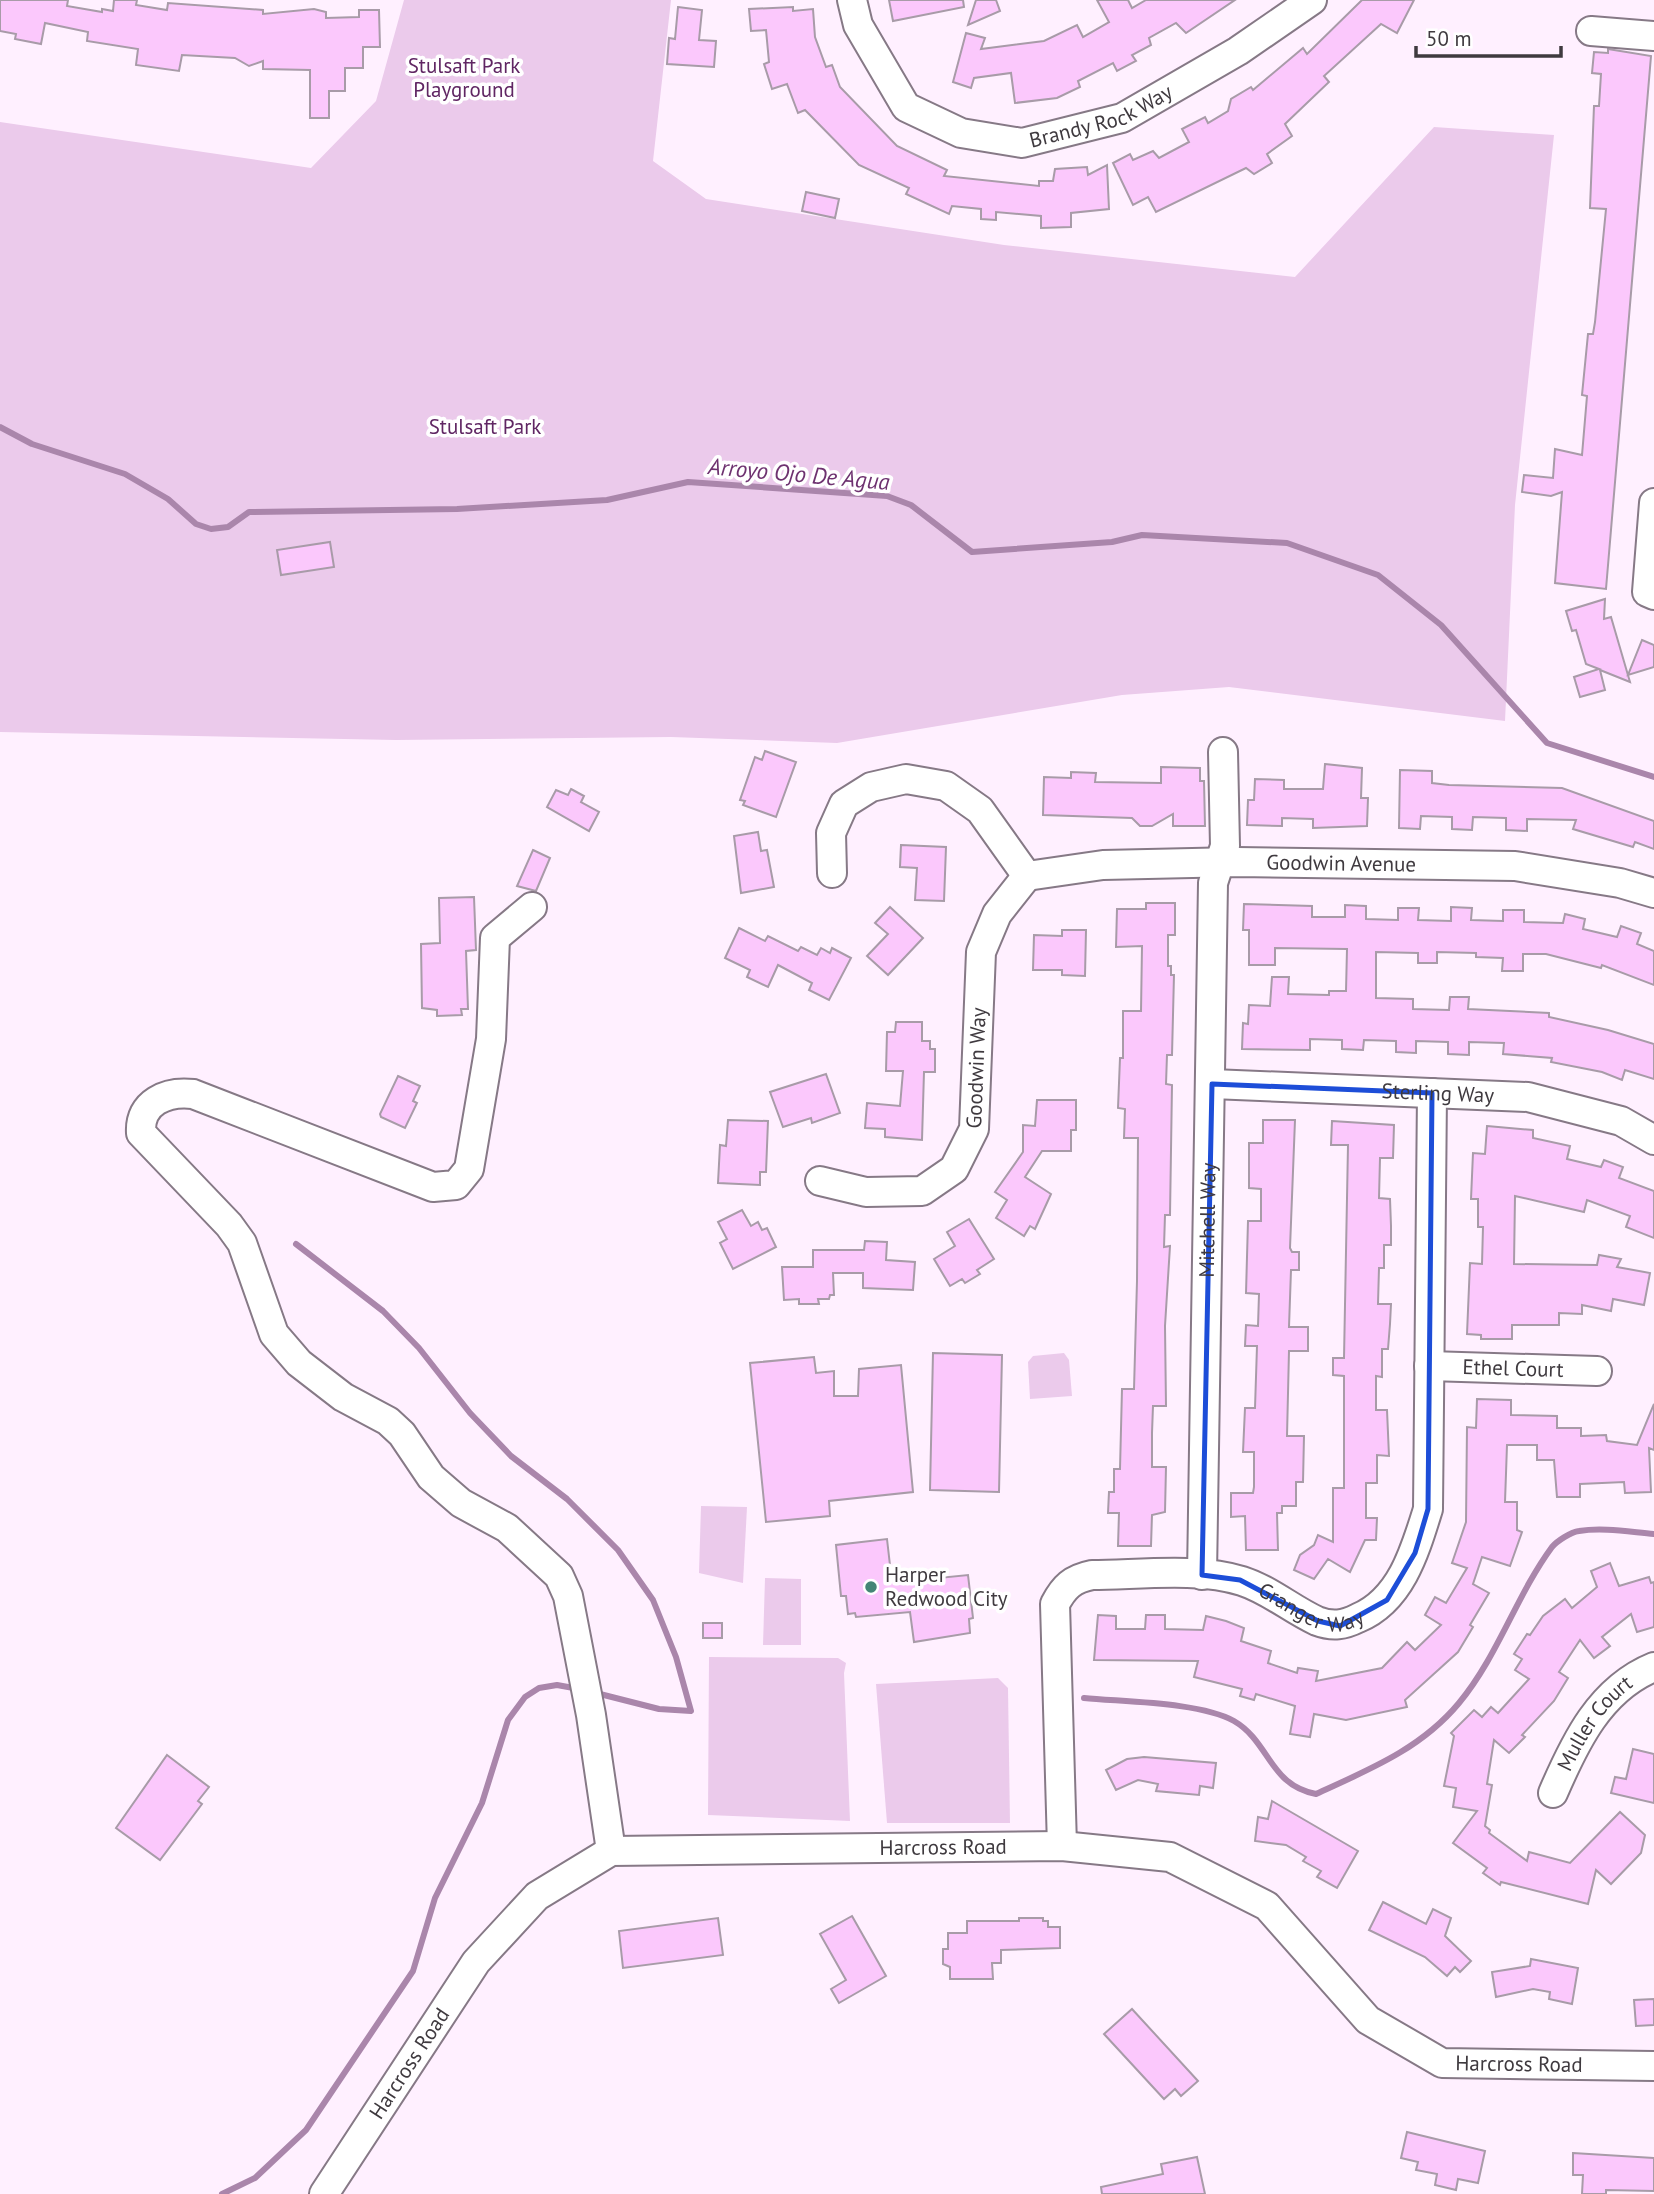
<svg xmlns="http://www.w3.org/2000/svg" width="1654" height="2194" font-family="'PT Sans',sans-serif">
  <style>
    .green { fill: #ebcaeb }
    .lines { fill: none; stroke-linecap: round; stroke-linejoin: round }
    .stream { stroke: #aa86ab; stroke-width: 6 }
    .building { fill: #fbc8fc; stroke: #a89ba8; stroke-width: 2 }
    .minor-casing { stroke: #867986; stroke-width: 32 }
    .minor { stroke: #fff; stroke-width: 28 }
    .marked { fill: none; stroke: #1d4ed8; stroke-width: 5; stroke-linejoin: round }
    .poi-dot { fill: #448575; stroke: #fff; stroke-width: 2.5 }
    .labels { text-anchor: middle; stroke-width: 7; stroke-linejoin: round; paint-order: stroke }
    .park-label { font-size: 21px; fill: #602663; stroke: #fff }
    .street-label { font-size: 21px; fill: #3f3a3f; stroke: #fff }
    .poi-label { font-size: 21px; fill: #3f3a3f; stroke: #fff; text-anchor: start }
    .water-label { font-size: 23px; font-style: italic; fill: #6e3270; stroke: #fff }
  </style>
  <rect width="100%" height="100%" fill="#fff0ff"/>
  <g class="green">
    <polygon points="404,0 671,0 653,161 706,199 1004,245 1295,277 1434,127 1554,135 1515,505 1505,721 1229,687 1122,695 837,743 671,737 396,740 0,732 0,122 311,168 376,101"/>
    <polygon points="1064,1353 1069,1360 1072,1396 1030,1399 1028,1362 1033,1356"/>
    <polygon points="701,1506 747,1507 743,1583 699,1573"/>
    <polygon points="765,1578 801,1579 801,1645 763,1645"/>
    <polygon points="709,1657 838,1658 846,1663 844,1673 850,1821 708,1815"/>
    <polygon points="998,1678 1008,1688 1010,1823 887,1823 876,1684"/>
  </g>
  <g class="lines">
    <g class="stream">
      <polyline points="0,427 32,444 125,474 168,499 196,524 211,529 228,527 249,512 457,509 607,500 688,482 887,496 911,505 972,552 1112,542 1142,535 1287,543 1378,575 1441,625 1547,743 1654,777"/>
      <polyline points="296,1244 383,1311 419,1348 470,1413 511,1456 567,1499 618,1550 653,1600 676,1657 691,1711 659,1709 596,1693"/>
      <path d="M1084,1698C1124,1702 1200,1702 1234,1721C1270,1742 1269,1785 1316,1794C1368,1770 1421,1749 1459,1703C1498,1656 1516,1596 1552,1547C1557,1541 1571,1532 1579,1531C1603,1527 1630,1532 1654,1534"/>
      <polyline points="222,2194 255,2178 306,2130 413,1971 435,1898 482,1803 508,1720 525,1697 539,1688 557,1685 579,1689"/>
    </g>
  </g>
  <g class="building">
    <polygon points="0,0 68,0 67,6 102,12 102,9 113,11 114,0 137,0 136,5 167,10 168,3 263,10 263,14 314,9 326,12 326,18 359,17 359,10 379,10 380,47 363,47 363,68 345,68 345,91 329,91 329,118 310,118 310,70 263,69 263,61 249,66 235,58 182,55 179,71 136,65 138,49 87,41 88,32 45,23 41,44 15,39 16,34 0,31"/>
    <polygon points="889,0 963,0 964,7 893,21"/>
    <polygon points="976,0 996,0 1000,11 968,25"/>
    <polygon points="1097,0 1128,0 1132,8 1146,0 1235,0 1186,33 1176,23 1149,38 1151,45 1132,55 1136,61 1117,71 1113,63 1078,81 1080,87 1057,98 1015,103 1011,73 974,78 971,88 953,82 966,33 985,38 981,49 1044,41 1077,25 1083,37 1109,22"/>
    <polygon points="1362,0 1414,0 1397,33 1381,24 1324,76 1329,82 1285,124 1292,136 1267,154 1272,163 1254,174 1246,168 1156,212 1148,197 1133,205 1113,163 1130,154 1133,160 1153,151 1159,158 1189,142 1182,129 1205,117 1208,123 1228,111 1231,99 1251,87 1253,90 1303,48 1307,54"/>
    <polygon points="678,7 702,10 699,40 716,41 714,67 667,64 669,38 675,39"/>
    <polygon points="793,7 793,11 813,9 815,37 826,67 832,65 840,87 897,146 947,170 944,176 1039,186 1039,181 1053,181 1055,169 1087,167 1088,175 1107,165 1109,209 1071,213 1071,227 1041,228 1041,216 996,212 996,220 981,219 981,209 952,206 949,214 906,194 909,188 859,165 805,110 798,113 787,84 772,89 764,64 769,62 766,30 751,31 749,9"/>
    <polygon points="1608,49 1651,56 1606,589 1555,583 1562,492 1551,496 1522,492 1524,475 1553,478 1555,449 1582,455 1587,396 1582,395 1588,334 1593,334 1595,322 1606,209 1590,208 1594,106 1599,106 1601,74 1592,73 1594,52 1608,53"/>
    <polygon points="806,192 839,199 835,218 802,211"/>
    <polygon points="330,542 334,567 281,575 277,550"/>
    <polygon points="1605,599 1604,619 1611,617 1630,682 1600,670 1605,690 1580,697 1574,677 1599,669 1586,664 1576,630 1572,631 1566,611"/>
    <polygon points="1642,640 1654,645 1654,667 1628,675"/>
    <polygon points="765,751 796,762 776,817 743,805 745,801 740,800 755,757 762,760"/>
    <polygon points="1325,764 1362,768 1361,798 1368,798 1367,826 1313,828 1313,819 1282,818 1282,826 1247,825 1248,800 1254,800 1255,779 1284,780 1284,789 1323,789"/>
    <polygon points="1161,767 1200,768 1200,781 1204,781 1205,826 1173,826 1173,814 1152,826 1140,826 1132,818 1043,815 1044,777 1071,778 1071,772 1096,773 1095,782 1161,783"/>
    <polygon points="1400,770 1432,771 1432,783 1449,785 1562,788 1654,821 1654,849 1635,842 1633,847 1573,829 1576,820 1527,819 1527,831 1506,830 1506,818 1473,817 1472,830 1452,829 1452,817 1421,816 1420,829 1399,828"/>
    <polygon points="571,789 584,796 581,802 599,812 589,831 547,807 556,790 568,795"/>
    <polygon points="758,832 761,851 767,850 774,887 741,893 734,836"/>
    <polygon points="901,845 946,847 944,901 915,900 917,868 900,867"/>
    <polygon points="533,850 550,858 536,891 517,886"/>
    <polygon points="474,897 476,950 466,951 468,1009 461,1009 462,1015 437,1016 437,1010 422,1008 421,944 440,943 439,898"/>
    <polygon points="1146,903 1175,903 1175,935 1168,935 1168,966 1171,966 1171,975 1174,975 1172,1055 1167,1055 1166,1084 1172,1085 1170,1215 1165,1215 1164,1247 1170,1246 1165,1326 1166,1406 1153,1406 1152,1433 1152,1467 1166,1467 1165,1512 1152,1515 1151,1546 1118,1546 1119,1513 1108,1513 1109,1492 1114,1492 1114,1469 1120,1469 1122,1389 1134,1389 1137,1281 1138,1138 1124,1138 1125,1109 1118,1108 1120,1058 1123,1058 1123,1011 1141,1011 1142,946 1116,947 1117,909 1146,909"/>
    <polygon points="1244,904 1312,906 1312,917 1345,917 1345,905 1366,906 1366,919 1398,920 1398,908 1419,908 1418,920 1451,921 1451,907 1472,908 1471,920 1503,921 1503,910 1524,910 1524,922 1563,923 1565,914 1585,919 1583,929 1617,937 1621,926 1641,933 1637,944 1654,951 1654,985 1602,965 1601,968 1546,954 1523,954 1523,971 1502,971 1503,958 1476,957 1476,953 1437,952 1437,963 1418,963 1418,953 1376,952 1376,998 1413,999 1413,1009 1449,1010 1450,997 1469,997 1468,1009 1549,1013 1549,1017 1608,1030 1654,1044 1654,1079 1625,1070 1622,1080 1602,1072 1551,1062 1552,1058 1503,1054 1504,1043 1469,1042 1469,1055 1448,1054 1448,1042 1416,1041 1416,1053 1396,1052 1396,1041 1364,1040 1363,1050 1342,1049 1342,1040 1310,1039 1310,1050 1242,1049 1243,1023 1248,1024 1249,1005 1270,1006 1272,977 1289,977 1288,994 1329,995 1329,991 1346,991 1347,949 1275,948 1275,965 1249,965 1249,930 1243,930"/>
    <polygon points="890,907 923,938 888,975 867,956 888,934 875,923"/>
    <polygon points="739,928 765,941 768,936 798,951 801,947 817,955 821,948 830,953 832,948 851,958 829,1000 809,990 812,983 778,965 768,987 747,977 750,970 725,958"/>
    <polygon points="1062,930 1086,930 1085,976 1062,975 1062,970 1033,970 1034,935 1062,936"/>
    <polygon points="896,1022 922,1022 922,1041 930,1041 930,1049 935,1049 935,1072 924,1072 922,1140 885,1137 885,1129 865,1128 867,1103 900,1106 903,1071 886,1071 887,1032 895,1032"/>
    <polygon points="826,1074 840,1113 812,1123 811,1118 783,1127 770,1092"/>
    <polygon points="398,1076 420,1086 413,1101 417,1103 405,1128 381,1117 380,1114"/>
    <polygon points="1037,1100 1076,1100 1076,1130 1071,1130 1071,1151 1042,1151 1025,1177 1051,1194 1035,1229 1030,1226 1024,1236 996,1218 1007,1200 995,1192 1023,1152 1023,1125 1035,1126"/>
    <polygon points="728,1120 768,1121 766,1172 760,1172 760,1185 718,1183 720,1145 726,1146"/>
    <polygon points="1263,1120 1295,1120 1290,1248 1292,1252 1299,1252 1299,1270 1291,1270 1289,1327 1308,1327 1308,1351 1289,1351 1287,1436 1304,1436 1303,1482 1296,1482 1296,1506 1282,1506 1282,1513 1277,1513 1278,1550 1246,1550 1245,1516 1231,1517 1231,1493 1253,1493 1254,1487 1254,1452 1243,1452 1245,1408 1255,1408 1257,1346 1245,1346 1246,1325 1258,1326 1259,1294 1246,1293 1248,1221 1261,1221 1261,1189 1249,1188 1249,1143 1263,1143"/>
    <polygon points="1332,1121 1394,1125 1393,1158 1380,1158 1379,1198 1390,1199 1391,1226 1391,1245 1384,1245 1384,1268 1379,1268 1378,1304 1391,1304 1390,1324 1388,1349 1382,1349 1382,1377 1376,1376 1376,1410 1387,1410 1389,1456 1377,1455 1377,1483 1366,1483 1366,1518 1377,1518 1376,1540 1365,1540 1350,1572 1328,1559 1314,1579 1294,1570 1300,1555 1314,1545 1318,1535 1333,1542 1333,1488 1344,1488 1344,1376 1333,1375 1333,1358 1344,1358 1348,1145 1331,1145"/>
    <polygon points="1487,1126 1533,1130 1533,1138 1570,1146 1567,1159 1601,1167 1604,1160 1623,1167 1619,1178 1654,1191 1654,1238 1626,1227 1630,1216 1587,1200 1584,1212 1515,1196 1514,1264 1597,1265 1599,1255 1621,1259 1617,1267 1650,1273 1644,1305 1613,1299 1611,1311 1582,1305 1582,1314 1559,1313 1559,1325 1512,1325 1512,1339 1481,1339 1481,1335 1467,1334 1470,1263 1482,1264 1483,1227 1478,1227 1478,1199 1471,1199 1473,1153 1485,1154"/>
    <polygon points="742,1210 751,1226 758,1222 762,1230 767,1228 776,1247 733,1269 720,1243 727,1239 718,1222"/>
    <polygon points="969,1219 994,1259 977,1270 980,1274 965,1283 962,1279 950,1286 934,1259 955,1246 947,1232"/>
    <polygon points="865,1241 887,1242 886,1260 915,1262 913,1290 863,1288 863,1273 833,1273 834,1295 830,1295 829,1299 818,1299 819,1304 799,1304 799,1299 784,1300 782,1267 813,1267 813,1250 864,1250"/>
    <polygon points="933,1353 1002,1355 999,1492 930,1490"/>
    <polygon points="814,1357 816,1373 834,1371 834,1396 858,1396 859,1369 901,1365 913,1492 829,1501 830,1516 766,1522 750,1363"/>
    <polygon points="1477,1399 1511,1400 1511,1415 1557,1416 1557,1428 1581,1428 1581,1436 1606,1435 1607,1441 1637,1445 1654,1404 1654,1450 1649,1448 1651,1492 1625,1493 1624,1482 1580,1484 1580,1497 1557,1497 1554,1460 1537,1460 1537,1445 1507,1445 1505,1502 1517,1502 1517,1530 1522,1532 1510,1566 1482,1557 1473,1584 1489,1593 1470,1625 1473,1627 1458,1652 1405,1700 1407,1707 1346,1720 1314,1714 1310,1737 1290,1734 1295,1706 1256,1694 1254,1700 1240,1696 1242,1689 1194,1677 1198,1661 1094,1660 1098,1615 1116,1616 1116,1629 1145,1629 1146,1615 1165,1615 1165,1629 1203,1630 1206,1616 1226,1621 1244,1628 1241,1641 1271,1651 1268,1663 1297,1673 1298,1668 1318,1671 1316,1681 1382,1668 1407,1642 1415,1650 1441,1625 1425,1615 1435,1597 1446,1603 1467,1568 1452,1563 1466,1522 1467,1427 1476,1428"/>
    <polygon points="887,1539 891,1574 908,1572 909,1581 968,1575 973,1618 969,1619 970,1633 914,1642 910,1612 856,1617 855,1613 848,1614 846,1596 841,1596 836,1545"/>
    <polygon points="1610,1563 1619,1586 1649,1577 1651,1583 1654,1582 1654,1627 1637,1632 1631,1614 1602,1637 1610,1646 1594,1658 1580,1640 1559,1672 1568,1678 1554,1701 1522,1735 1525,1737 1509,1753 1494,1740 1487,1784 1492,1785 1485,1826 1490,1830 1489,1833 1527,1861 1529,1852 1570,1863 1620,1812 1645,1835 1641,1853 1611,1884 1596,1870 1588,1904 1501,1882 1500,1885 1483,1873 1487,1868 1453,1843 1477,1811 1453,1807 1456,1788 1444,1786 1454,1736 1451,1733 1474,1710 1482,1717 1491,1707 1498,1713 1529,1679 1515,1670 1522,1659 1514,1654 1527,1634 1530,1635 1543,1616 1565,1599 1572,1608 1597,1587 1591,1571"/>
    <rect x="703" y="1623" width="19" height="15"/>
    <polygon points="1633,1749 1654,1754 1654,1803 1611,1793 1615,1777 1626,1779"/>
    <polygon points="167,1755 209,1787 198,1801 202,1804 160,1860 116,1828"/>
    <polygon points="1144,1757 1216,1763 1213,1788 1200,1786 1199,1795 1156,1791 1158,1784 1138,1780 1116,1790 1106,1770 1127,1759"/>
    <polygon points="1272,1801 1358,1851 1337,1888 1317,1877 1321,1871 1303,1861 1306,1857 1286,1845 1255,1841 1258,1817 1268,1819"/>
    <polygon points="1383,1902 1426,1924 1433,1909 1451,1918 1445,1936 1471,1961 1460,1972 1455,1967 1447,1976 1425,1957 1369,1930"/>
    <polygon points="852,1916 886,1976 839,2003 831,1989 846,1980 820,1934"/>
    <polygon points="718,1918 723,1955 623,1968 619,1931"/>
    <polygon points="1019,1918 1043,1918 1043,1921 1048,1921 1048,1927 1060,1927 1060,1948 1001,1950 1001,1963 992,1963 993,1979 950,1979 950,1967 943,1964 943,1949 948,1949 948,1933 967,1933 967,1921 1019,1921"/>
    <polygon points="1531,1959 1578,1968 1572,2004 1549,1999 1550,1992 1533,1989 1496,1997 1492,1972 1530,1966"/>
    <polygon points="1654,1999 1654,2025 1636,2026 1634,2000"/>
    <polygon points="1132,2009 1198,2081 1181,2096 1175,2089 1164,2099 1104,2034"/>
    <polygon points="1407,2132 1485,2151 1478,2183 1458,2179 1456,2190 1435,2185 1437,2174 1416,2170 1418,2162 1401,2158"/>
    <polygon points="1573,2153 1654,2158 1654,2191 1606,2190 1606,2194 1582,2194 1583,2175 1573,2175"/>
    <polygon points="1197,2157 1205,2194 1102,2194 1101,2187 1163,2174 1161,2164"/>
  </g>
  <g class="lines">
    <defs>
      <g id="minor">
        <path id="s1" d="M852,0L858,25L906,107L961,133L1022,143L1122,118L1238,51L1312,0"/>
        <polyline points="1591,31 1654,36"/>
        <polyline points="1654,503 1647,592 1654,595"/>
        <polyline points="832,873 831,833 844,804 871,787 906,779 946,786 980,810 1027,876"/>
        <path id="s2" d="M1027,876L1103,865L1237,862L1515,866L1620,883L1654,893"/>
        <path d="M532,907L495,938L491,1039L469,1169L456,1185L433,1187L193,1094C167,1091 139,1102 141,1133L229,1225L242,1243L274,1334L299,1363L343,1397L388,1421L402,1434L431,1477L461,1503L507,1528L559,1576L568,1596L591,1715L611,1851"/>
        <path id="s3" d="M1212,1084L1528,1097L1621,1121L1654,1140"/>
        <path id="s4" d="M820,1181L866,1192L922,1191L954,1169L974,1129L981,952L997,914L1027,876"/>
        <path id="s5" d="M1429,1366L1597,1371"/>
        <path id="s6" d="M1202,1575L1213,883L1225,846L1223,752"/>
        <path id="s7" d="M1553,1793C1575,1742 1600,1689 1654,1667"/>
        <path id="s8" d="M1062,1846L1055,1604C1064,1587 1072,1579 1092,1575C1136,1575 1199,1567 1242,1581C1270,1590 1291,1609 1317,1621C1333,1627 1344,1625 1358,1618C1401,1600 1415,1551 1428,1509L1432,1093"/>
        <path id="s9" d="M324,2194L476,1962L537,1896L611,1851L1062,1846L1170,1857L1267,1906L1368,2020L1442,2063L1654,2066"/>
      </g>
    </defs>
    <use href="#minor" class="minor-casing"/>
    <use href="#minor" class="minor"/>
  </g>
  <path class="marked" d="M1212,1084L1432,1093L1428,1509L1415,1553L1387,1600L1340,1626L1318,1621L1240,1580L1202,1575Z"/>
  <circle class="poi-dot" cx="871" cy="1587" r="7"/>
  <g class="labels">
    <g class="park-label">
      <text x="464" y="73">Stulsaft Park<tspan x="464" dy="24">Playground</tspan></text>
      <text x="485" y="434">Stulsaft Park</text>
    </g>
    <g class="street-label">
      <text dy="7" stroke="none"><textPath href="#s1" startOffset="327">Brandy Rock Way</textPath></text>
      <text dy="7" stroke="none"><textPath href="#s2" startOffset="315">Goodwin Avenue</textPath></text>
      <text dy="7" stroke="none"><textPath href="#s4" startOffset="248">Goodwin Way</textPath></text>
      <text dy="7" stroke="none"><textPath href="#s3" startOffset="226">Sterling Way</textPath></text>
      <text dy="7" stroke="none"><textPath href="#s6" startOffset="355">Mitchell Way</textPath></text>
      <text dy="7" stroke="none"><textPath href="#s5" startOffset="84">Ethel Court</textPath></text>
      <text dy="7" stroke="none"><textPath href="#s8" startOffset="518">Granger Way</textPath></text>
      <text dy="7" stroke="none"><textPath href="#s7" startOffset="82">Muller Court</textPath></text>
      <text dy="7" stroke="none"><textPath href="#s9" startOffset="786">Harcross Road</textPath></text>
      <text dy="7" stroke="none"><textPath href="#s9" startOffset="156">Harcross Road</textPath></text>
      <text dy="7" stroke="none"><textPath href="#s9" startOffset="1437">Harcross Road</textPath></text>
    </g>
    <g class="poi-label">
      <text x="885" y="1582">Harper<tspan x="885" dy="24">Redwood City</tspan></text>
    </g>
    <g class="water-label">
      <text transform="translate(799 474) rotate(5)" y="8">Arroyo Ojo De Agua</text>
    </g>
  </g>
  <path d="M1416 46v10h145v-10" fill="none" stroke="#3f3a3f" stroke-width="3.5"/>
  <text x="1426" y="46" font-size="21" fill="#3f3a3f" stroke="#ffffff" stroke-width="5" paint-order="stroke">50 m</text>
</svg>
